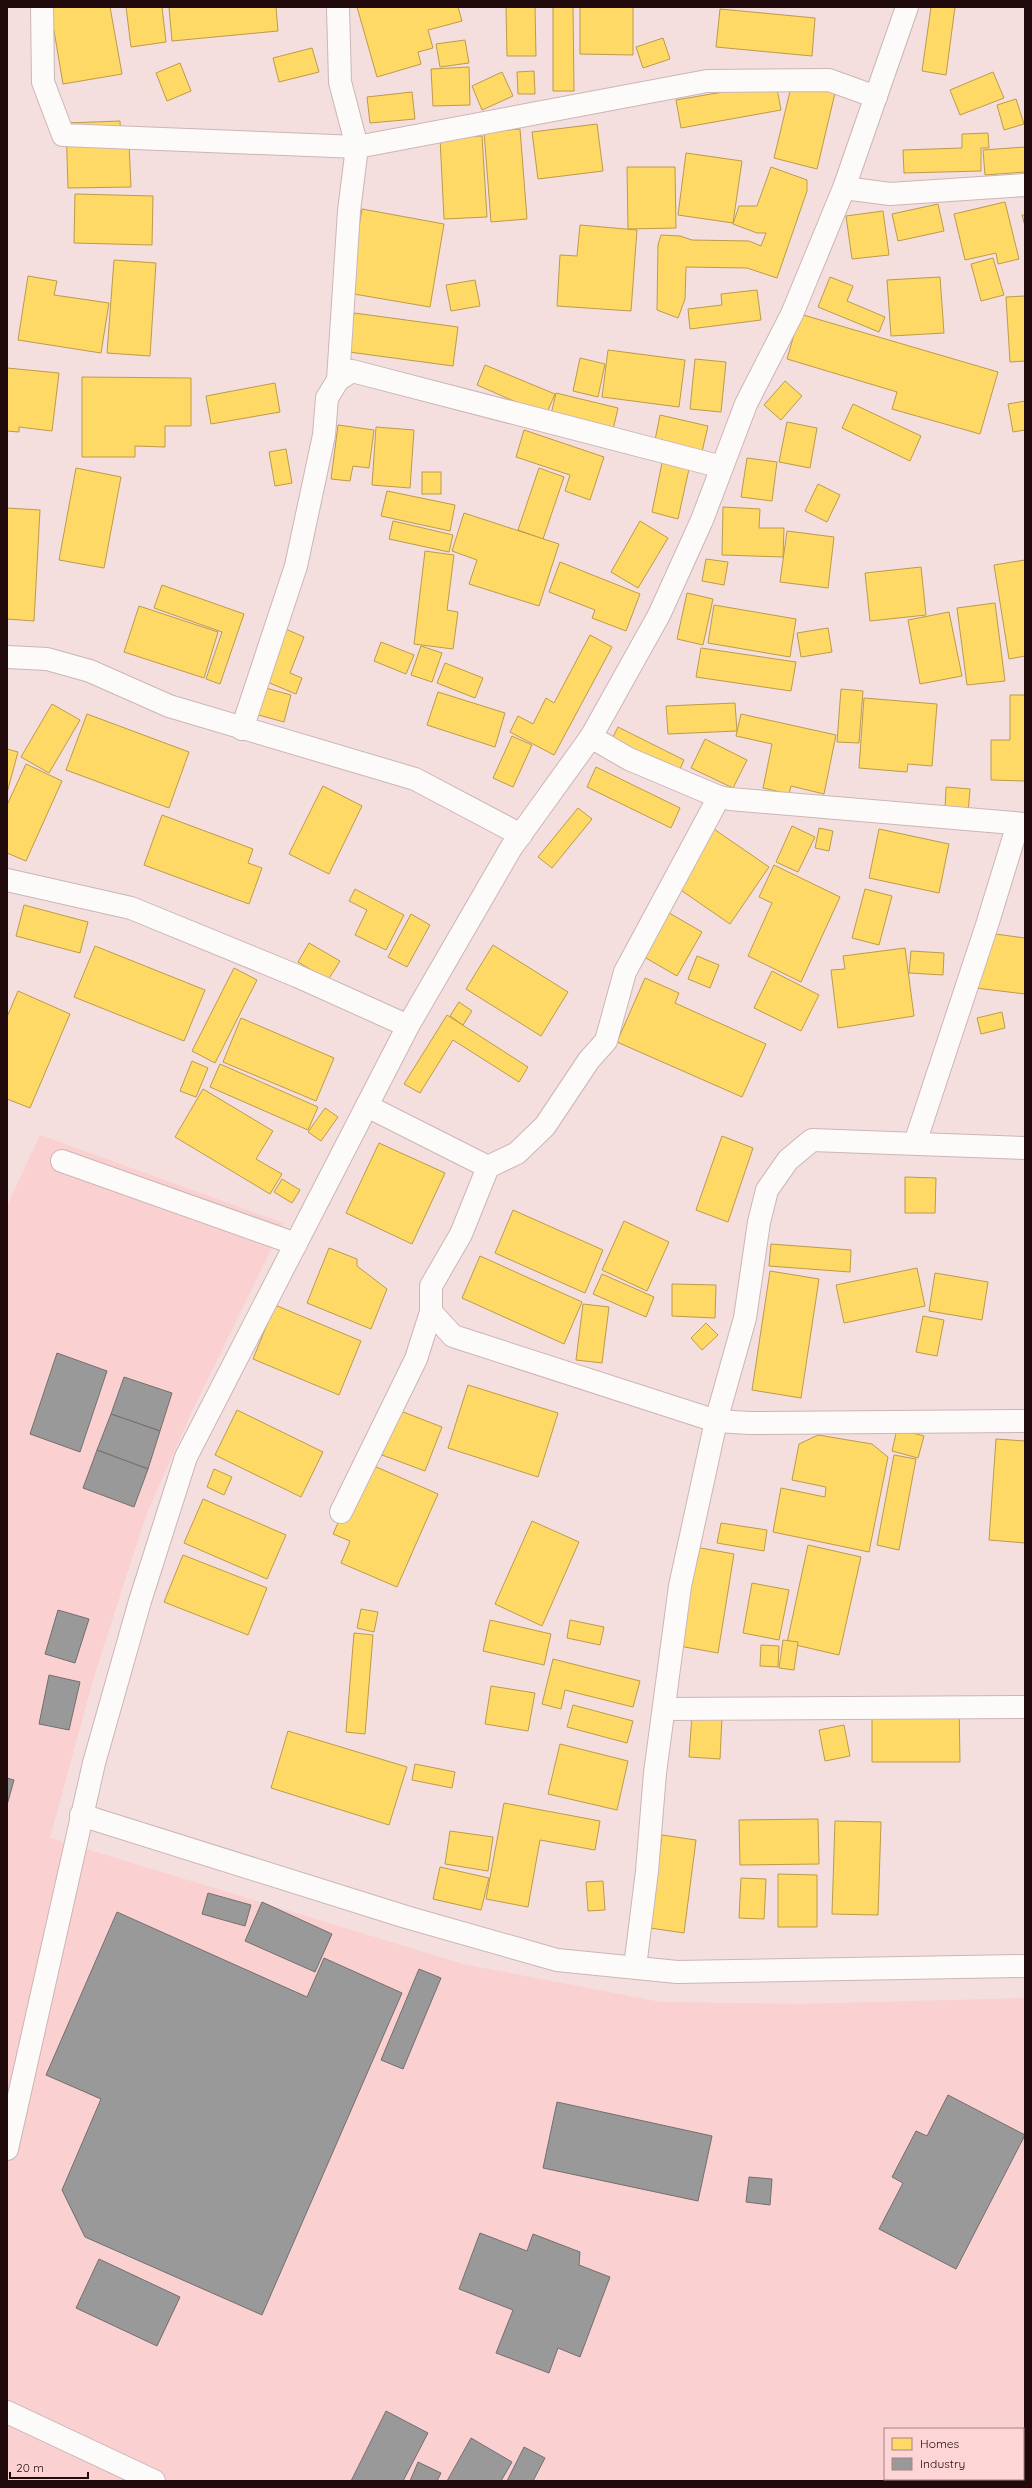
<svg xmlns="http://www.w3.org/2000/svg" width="1032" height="2488" font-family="Quicksand,sans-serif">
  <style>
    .built { fill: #fad0d0; fill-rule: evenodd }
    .homes { fill: #ffd966; stroke: #bc9b4b }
    .industry { fill: #999; stroke: #756e6e }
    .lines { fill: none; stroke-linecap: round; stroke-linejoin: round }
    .minor-casing { stroke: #cbb6b6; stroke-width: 24 }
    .minor { stroke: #fdfafa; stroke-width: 22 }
  </style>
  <rect width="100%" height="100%" fill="#f4dede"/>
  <path class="built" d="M40,1135L284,1223L194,1407L146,1515L93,1680L50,1838L463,1964L661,2002L800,2004L1025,1998V2481H7V1206ZM885,2429H1023V2479H885Z"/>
  <g class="homes">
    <polygon points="50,7 110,7 122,74 63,84"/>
    <polygon points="126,7 162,7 166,42 131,47"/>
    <polygon points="169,7 276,7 278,31 172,41"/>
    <polygon points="357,7 458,7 462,21 428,30 433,48 418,52 421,64 377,77"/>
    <polygon points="506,7 535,7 536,56 507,56"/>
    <polygon points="553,7 573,7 574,91 553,91"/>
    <polygon points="580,7 633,7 633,55 580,54"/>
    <polygon points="931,7 955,7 946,75 922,71"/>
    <polygon points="720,9 815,18 812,56 716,47"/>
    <polygon points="663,38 670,59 643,68 636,47"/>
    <polygon points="465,40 469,63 440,67 436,44"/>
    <polygon points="312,48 319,72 279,82 273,58"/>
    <polygon points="180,63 191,91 167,101 156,73"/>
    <polygon points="469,67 470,105 433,106 431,69"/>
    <polygon points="534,71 535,94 518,94 517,72"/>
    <polygon points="502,72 513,96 482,110 472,86"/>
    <polygon points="993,72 1004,98 960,115 950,90"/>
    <polygon points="776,83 781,110 681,128 676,100"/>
    <polygon points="792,83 835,93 817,169 774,158"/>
    <polygon points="412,92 415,119 370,123 367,97"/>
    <polygon points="1016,99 1024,124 1004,130 997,105"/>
    <polygon points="120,121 121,144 129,144 131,187 68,188 66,123"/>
    <polygon points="597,124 603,171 538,179 532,132"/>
    <polygon points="520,129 527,219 491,222 484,132"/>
    <polygon points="988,133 989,148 981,148 981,171 904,173 903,150 962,148 962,134"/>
    <polygon points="482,136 487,217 444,219 440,138"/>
    <polygon points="1025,147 1025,172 985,175 983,150"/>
    <polygon points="686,153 742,161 733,223 678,215"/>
    <polygon points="627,167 675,167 676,228 628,229"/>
    <polygon points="771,167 807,180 807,191 777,278 747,268 686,267 685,299 678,318 657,310 658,245 661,235 680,236 692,240 749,241 761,246 766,233 757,233 733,224 739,206 757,206"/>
    <polygon points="75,194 153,196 152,245 74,243"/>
    <polygon points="1005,202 1019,259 998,264 996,253 965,260 954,214"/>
    <polygon points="938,204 944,231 898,241 892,214"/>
    <polygon points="362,209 444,224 430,307 348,293"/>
    <polygon points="883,211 889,255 852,259 846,216"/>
    <polygon points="1022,215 1025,215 1025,226"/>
    <polygon points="580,225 637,230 631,311 557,306 560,255 577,256"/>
    <polygon points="993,258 1004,295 981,301 971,264"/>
    <polygon points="114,260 156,263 150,356 107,353"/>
    <polygon points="28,276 57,281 54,295 109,303 101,353 18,340"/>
    <polygon points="830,277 853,286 847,301 885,317 879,332 818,307"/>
    <polygon points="940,277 944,333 891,336 887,280"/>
    <polygon points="475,280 480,306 451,311 446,285"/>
    <polygon points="757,290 761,320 690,329 688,309 722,305 721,294"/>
    <polygon points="1025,296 1025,361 1010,362 1006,297"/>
    <polygon points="354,313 458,327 453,366 349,352"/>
    <polygon points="800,314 998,372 980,434 892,409 897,392 787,359"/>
    <polygon points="608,350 685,360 679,407 602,397"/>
    <polygon points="580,358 605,364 598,397 573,391"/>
    <polygon points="695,359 726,362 721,412 690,409"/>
    <polygon points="485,365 555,394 546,415 477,385"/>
    <polygon points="7,368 59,373 52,431 19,427 19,432 7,431"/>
    <polygon points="82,377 191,378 191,426 165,426 165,447 135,446 135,457 82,457"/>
    <polygon points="785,381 802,396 781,420 764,405"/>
    <polygon points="275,383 280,412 211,424 206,396"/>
    <polygon points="556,393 618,408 611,438 549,423"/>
    <polygon points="1025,401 1025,430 1013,432 1008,404"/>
    <polygon points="853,404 921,436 910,461 842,428"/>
    <polygon points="660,415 708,426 701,456 654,445"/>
    <polygon points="787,422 817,428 810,468 779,462"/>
    <polygon points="338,425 374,430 369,468 353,466 350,481 331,479"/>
    <polygon points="376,427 414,430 410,488 372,485"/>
    <polygon points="524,430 604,457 590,500 565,491 570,475 516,457"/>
    <polygon points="286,449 292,483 275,486 269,452"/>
    <polygon points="747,458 777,462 772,501 741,497"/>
    <polygon points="662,463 689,469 678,519 652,512"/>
    <polygon points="76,468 121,477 104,568 59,560"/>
    <polygon points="539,468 564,477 543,539 518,530"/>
    <rect x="422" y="472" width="19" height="22"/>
    <polygon points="818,484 840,495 827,522 805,511"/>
    <polygon points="387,491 455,505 450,531 381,516"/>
    <polygon points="723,507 760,509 759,528 784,528 783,557 722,555"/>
    <polygon points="7,508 40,510 34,621 7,619"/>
    <polygon points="464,513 559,544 539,606 469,584 477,560 452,551"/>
    <polygon points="393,521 453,535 449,552 389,539"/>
    <polygon points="640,521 668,538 638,588 611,572"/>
    <polygon points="787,531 834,537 828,588 780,582"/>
    <polygon points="425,551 454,555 447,610 458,612 453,649 414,644"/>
    <polygon points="706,559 728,562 724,585 702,581"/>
    <polygon points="1025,560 1025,656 1009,659 994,565"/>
    <polygon points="560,562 640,594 626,631 592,618 595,610 549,592"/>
    <polygon points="921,567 926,615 870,621 865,573"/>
    <polygon points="162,585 244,614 220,684 206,679 222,632 154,608"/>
    <polygon points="687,593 713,599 703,645 677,639"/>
    <polygon points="995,603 1005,681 967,685 957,608"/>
    <polygon points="714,605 796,619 790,657 708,643"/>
    <polygon points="139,606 218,632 204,678 124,652"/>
    <polygon points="949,612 962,676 920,684 908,620"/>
    <polygon points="281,627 304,637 290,673 302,678 296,694 260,679"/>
    <polygon points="828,628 832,652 801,657 797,633"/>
    <polygon points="590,635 612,647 554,755 510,732 518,716 533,724 546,698 554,703"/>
    <polygon points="381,642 414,655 406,674 374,661"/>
    <polygon points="421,646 442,653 432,682 411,675"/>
    <polygon points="701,648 796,662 791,691 696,677"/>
    <polygon points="445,663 483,678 475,698 437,683"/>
    <polygon points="262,687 291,695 284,722 255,714"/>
    <polygon points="841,689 863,691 859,743 837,742"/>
    <polygon points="438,692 505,713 495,747 427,725"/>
    <polygon points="1010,695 1025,695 1025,781 991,780 991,740 1010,740"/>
    <polygon points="864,698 937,704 932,766 908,764 907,772 859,768"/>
    <polygon points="735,703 737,731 668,734 666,706"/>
    <polygon points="52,704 80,720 49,773 21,757"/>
    <polygon points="87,714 189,752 169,808 66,770"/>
    <polygon points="741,714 836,735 824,794 791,786 789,794 763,788 772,744 736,736"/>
    <polygon points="618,727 684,760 674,782 607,749"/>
    <polygon points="512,736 532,745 513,787 493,778"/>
    <polygon points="705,739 747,760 733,788 691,768"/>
    <polygon points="7,749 18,752 7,793"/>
    <polygon points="26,764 62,781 26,861 7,853 7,805"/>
    <polygon points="596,767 680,808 671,828 587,787"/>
    <polygon points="323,786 362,806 329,874 289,854"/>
    <polygon points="946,787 970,789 968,813 945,811"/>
    <polygon points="578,808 592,819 552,868 538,857"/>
    <polygon points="162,815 253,849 248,863 262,868 249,904 144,865"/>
    <polygon points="792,826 815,837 798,872 776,862"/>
    <polygon points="711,827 769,867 730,924 672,884"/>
    <polygon points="819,828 833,831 829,851 815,848"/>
    <polygon points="879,829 949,844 939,893 869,878"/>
    <polygon points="774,865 840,897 801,982 748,956 772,903 759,897"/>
    <polygon points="355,889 404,915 386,950 355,935 367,910 349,901"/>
    <polygon points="865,889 892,896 879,945 852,938"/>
    <polygon points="24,905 88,922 80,953 16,936"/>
    <polygon points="664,910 702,932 677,976 639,954"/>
    <polygon points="411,914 430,925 407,967 388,957"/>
    <polygon points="973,931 1025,938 1025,994 967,987"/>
    <polygon points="309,943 340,961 328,980 298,962"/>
    <polygon points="493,945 568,992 541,1036 466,989"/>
    <polygon points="95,946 205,990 184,1041 74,997"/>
    <polygon points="905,948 914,1016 838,1028 831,970 845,969 843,956"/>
    <polygon points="911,951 944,953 943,975 909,973"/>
    <polygon points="697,956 719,965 710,988 688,979"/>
    <polygon points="234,968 257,980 215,1063 192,1051"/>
    <polygon points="772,971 819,995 801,1031 754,1008"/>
    <polygon points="645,978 679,993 675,1003 766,1044 742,1097 617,1042"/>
    <polygon points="18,991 70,1014 30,1108 7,1099 7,1017"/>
    <polygon points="459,1002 472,1011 463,1025 450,1016"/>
    <polygon points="1002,1012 1005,1028 981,1034 977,1018"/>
    <polygon points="447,1015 528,1067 519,1082 453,1040 420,1093 404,1084"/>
    <polygon points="241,1018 334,1058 316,1101 223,1062"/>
    <polygon points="192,1061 208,1068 196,1097 180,1091"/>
    <polygon points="220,1064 318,1107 308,1130 210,1087"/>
    <polygon points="203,1089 273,1131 256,1159 282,1174 270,1194 175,1137"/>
    <polygon points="325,1108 338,1117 321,1141 308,1132"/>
    <polygon points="722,1136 753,1148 728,1222 696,1210"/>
    <polygon points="379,1143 445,1173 412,1244 346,1213"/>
    <polygon points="905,1177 936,1178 935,1213 905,1213"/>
    <polygon points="282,1179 300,1190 292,1203 274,1192"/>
    <polygon points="513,1210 603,1250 585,1293 495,1253"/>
    <polygon points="624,1221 669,1242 647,1291 602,1270"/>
    <polygon points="771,1244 851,1250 850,1272 769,1266"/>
    <polygon points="329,1248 357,1259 357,1266 387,1289 371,1329 307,1303"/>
    <polygon points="480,1256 582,1302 564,1344 462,1298"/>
    <polygon points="917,1268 925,1306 844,1323 836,1285"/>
    <polygon points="770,1271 819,1279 801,1398 752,1390"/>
    <polygon points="935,1273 988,1282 982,1320 929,1311"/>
    <polygon points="602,1274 654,1297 646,1317 593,1294"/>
    <polygon points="672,1284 716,1285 715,1318 672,1316"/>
    <polygon points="583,1304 609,1307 602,1363 576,1360"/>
    <polygon points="275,1305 361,1341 339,1395 253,1359"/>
    <polygon points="923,1316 944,1320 937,1356 916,1352"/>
    <polygon points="706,1323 718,1335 702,1350 691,1338"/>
    <polygon points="468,1385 558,1413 538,1477 448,1448"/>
    <polygon points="237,1410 323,1452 301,1497 215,1455"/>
    <polygon points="398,1410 442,1427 425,1471 382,1455"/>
    <polygon points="897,1429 924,1436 918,1458 892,1451"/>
    <polygon points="818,1435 872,1444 888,1457 869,1552 773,1532 781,1488 825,1497 826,1487 792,1480 799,1444"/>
    <polygon points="996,1439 1025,1441 1025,1543 989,1540"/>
    <polygon points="894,1455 916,1459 899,1550 877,1545"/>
    <polygon points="365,1462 438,1494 397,1587 341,1563 350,1541 333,1534"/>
    <polygon points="214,1469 232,1477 224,1495 207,1487"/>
    <polygon points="203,1499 286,1535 267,1579 184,1543"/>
    <polygon points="532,1521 579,1542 542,1626 495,1604"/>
    <polygon points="721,1523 767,1530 764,1551 717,1543"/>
    <polygon points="808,1545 861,1557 839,1655 787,1643"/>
    <polygon points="695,1547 734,1554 718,1653 679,1646"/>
    <polygon points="183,1555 267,1588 248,1635 164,1602"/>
    <polygon points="752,1583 789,1590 779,1640 743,1633"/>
    <polygon points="361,1609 378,1612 374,1632 357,1628"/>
    <polygon points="490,1620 551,1634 544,1665 483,1651"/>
    <polygon points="570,1620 604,1627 600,1645 567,1638"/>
    <polygon points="354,1633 373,1635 365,1734 346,1732"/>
    <polygon points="783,1640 798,1642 794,1670 779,1668"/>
    <polygon points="761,1645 779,1646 778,1667 760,1666"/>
    <polygon points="553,1659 640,1681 633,1707 565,1690 561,1709 542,1704"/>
    <polygon points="491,1686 535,1693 528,1731 485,1724"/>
    <polygon points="872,1701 959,1702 960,1762 872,1762"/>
    <polygon points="573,1705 633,1721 627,1743 567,1727"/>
    <polygon points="692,1715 722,1717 720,1759 689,1757"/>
    <polygon points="844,1725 850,1756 825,1761 819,1730"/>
    <polygon points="288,1731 407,1767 389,1825 271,1788"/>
    <polygon points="560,1744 628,1761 617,1810 548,1794"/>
    <polygon points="415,1764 455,1772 452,1788 412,1780"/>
    <polygon points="504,1803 600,1821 595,1850 540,1840 528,1907 486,1899"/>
    <polygon points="818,1819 819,1864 740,1865 739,1820"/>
    <polygon points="835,1821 881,1822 878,1915 832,1914"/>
    <polygon points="450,1831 493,1837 488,1871 445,1864"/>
    <polygon points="662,1835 696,1840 684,1933 650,1928"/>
    <polygon points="440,1867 489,1878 481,1910 433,1899"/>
    <polygon points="778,1874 817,1875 817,1927 778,1927"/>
    <polygon points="741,1878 766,1879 764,1919 739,1918"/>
    <polygon points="603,1881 605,1910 588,1911 586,1882"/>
  </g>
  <g class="industry">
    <polygon points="57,1353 107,1371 80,1452 30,1434"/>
    <polygon points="124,1377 172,1393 160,1431 111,1414"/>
    <polygon points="111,1414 160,1431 148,1469 97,1450"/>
    <polygon points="97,1450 148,1469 134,1507 83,1488"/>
    <polygon points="58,1610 89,1619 75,1663 45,1654"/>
    <polygon points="49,1675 80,1682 69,1730 39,1724"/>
    <polygon points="7,1778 14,1780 7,1805"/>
    <polygon points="208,1893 251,1905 245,1926 202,1914"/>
    <polygon points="262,1902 332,1934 315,1972 245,1941"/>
    <polygon points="117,1912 307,1997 324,1958 402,1993 262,2315 85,2237 62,2190 101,2099 46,2075"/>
    <polygon points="419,1969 441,1978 403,2069 381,2060"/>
    <polygon points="948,2095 1025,2135 956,2269 879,2229 903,2183 892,2177 916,2131 927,2136"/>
    <polygon points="557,2102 712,2136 698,2201 543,2168"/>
    <polygon points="749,2177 772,2179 770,2205 746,2202"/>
    <polygon points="480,2233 527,2251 533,2234 580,2252 579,2265 610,2277 580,2357 558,2348 549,2373 496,2353 513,2310 459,2289"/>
    <polygon points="99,2259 180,2297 157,2346 76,2308"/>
    <polygon points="386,2411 428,2433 403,2481 351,2481"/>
    <polygon points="471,2438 512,2462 501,2481 447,2481"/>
    <polygon points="524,2447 545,2458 533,2481 507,2481"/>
    <polygon points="418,2462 441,2473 437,2481 410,2481"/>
  </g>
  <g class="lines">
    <defs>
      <g id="minor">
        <polyline points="42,7 43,82 63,135 357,147 707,81 829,80 876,97"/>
        <polyline points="338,7 340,82 357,147 349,211 338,380"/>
        <polyline points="844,188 890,194 1025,185"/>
        <polyline points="7,657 47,659 90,671 169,706 415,779 521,835"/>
        <polyline points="242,729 296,566 324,435 327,398 338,380 352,371 722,467"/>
        <polyline points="591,737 629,759 719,797 730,799 1025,824"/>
        <polyline points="719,797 625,972 606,1041 589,1060 545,1126 517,1153 488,1167 461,1234 431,1286 431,1312 453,1336 716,1421 750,1423 1025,1421"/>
        <polyline points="7,880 131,908 297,976 408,1026"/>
        <polyline points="367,1106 488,1167"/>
        <polyline points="915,1143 987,925 1018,824"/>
        <polyline points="62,1161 296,1244"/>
        <polyline points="341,1512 416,1359 431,1312"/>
        <polyline points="664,1709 1025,1707"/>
        <polyline points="81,1815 406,1917 557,1960 677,1972 1025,1966"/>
        <polyline points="635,1967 647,1871 655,1773 680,1586 716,1421 745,1318 759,1222 767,1190 788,1160 812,1140 1025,1148"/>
        <polyline points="7,2149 94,1763 140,1601 186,1457 408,1026 511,848 591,737 659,615 702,520 746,404 792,314 844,188 907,7"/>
        <polyline points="7,2412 154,2481"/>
      </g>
    </defs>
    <use href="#minor" class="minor-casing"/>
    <use href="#minor" class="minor"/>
  </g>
  <rect width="1032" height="2488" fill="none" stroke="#200a0b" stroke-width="16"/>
  <rect x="884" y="2428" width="140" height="52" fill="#fdd5d5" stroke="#a58484"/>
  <rect x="892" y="2438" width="20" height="12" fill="#ffd966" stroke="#a58484"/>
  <text x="920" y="2448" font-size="12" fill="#200a0b">Homes</text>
  <rect x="892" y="2458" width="20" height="12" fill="#999999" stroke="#a58484"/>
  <text x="920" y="2468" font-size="12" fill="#200a0b">Industry</text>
  <path d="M10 2472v6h78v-6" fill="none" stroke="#200a0b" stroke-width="2"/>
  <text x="16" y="2472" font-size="12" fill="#200a0b" stroke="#fdd5d5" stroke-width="3" paint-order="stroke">20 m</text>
</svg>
